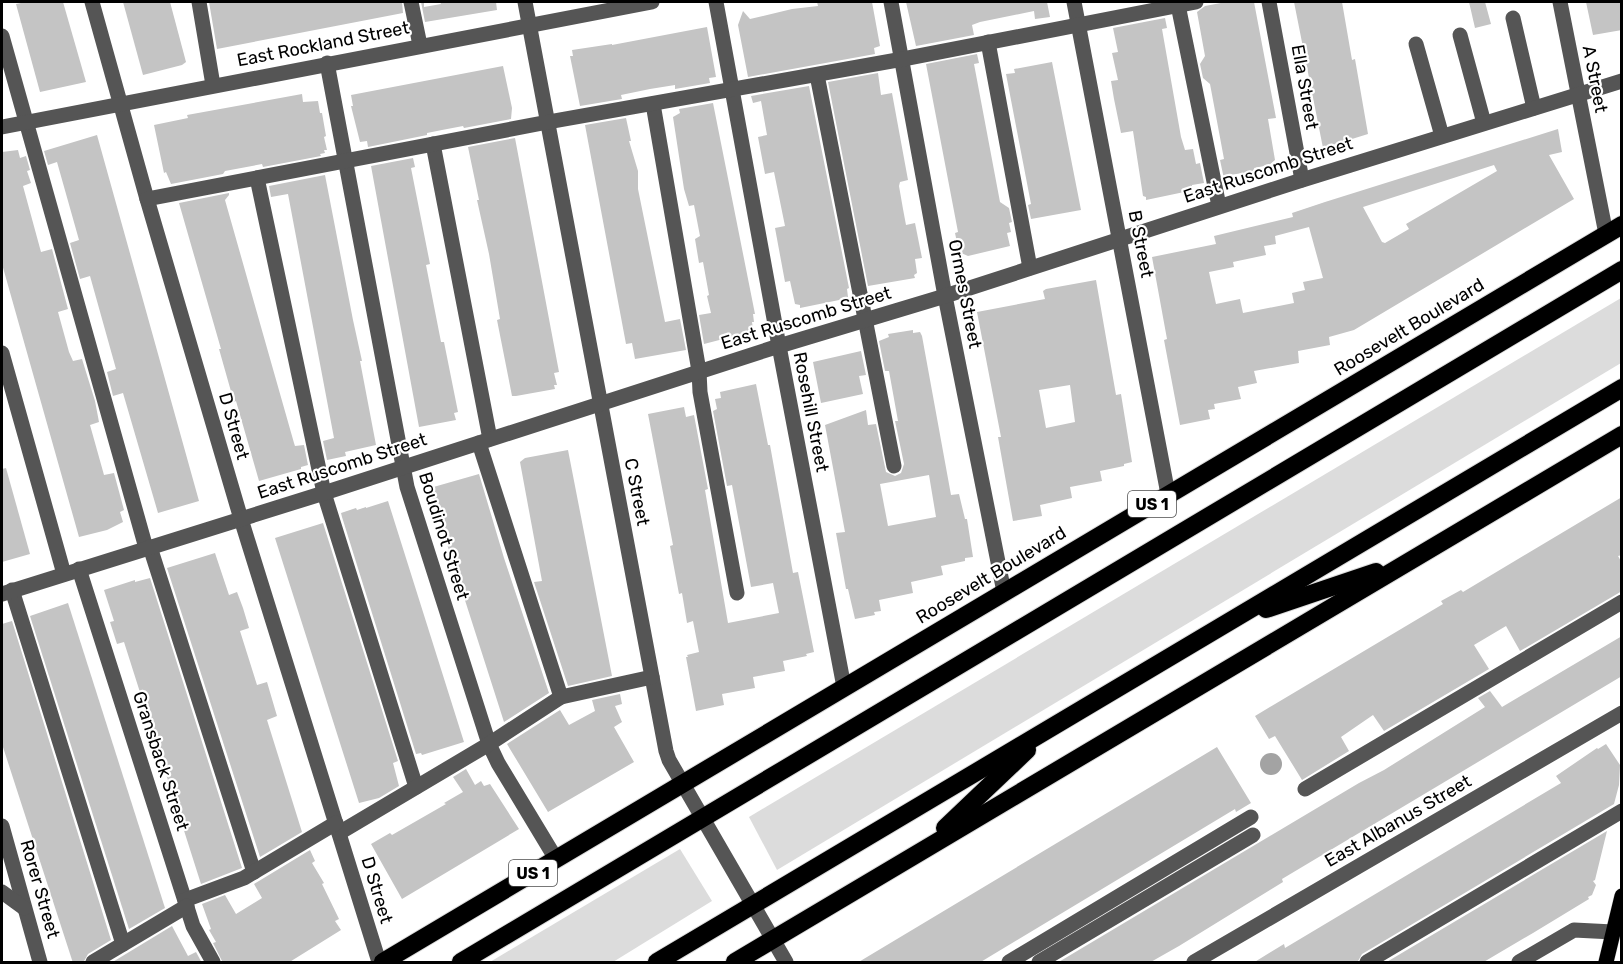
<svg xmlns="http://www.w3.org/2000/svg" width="1623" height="964" font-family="Rubik,sans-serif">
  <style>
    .green { fill: #dcdcdc }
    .water { fill: #a3a3a3 }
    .building { fill: #c4c4c4; fill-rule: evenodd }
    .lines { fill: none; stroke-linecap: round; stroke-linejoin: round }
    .major-casing { stroke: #dbdbdb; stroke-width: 16 }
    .highway-casing { stroke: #dbdbdb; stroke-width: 20 }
    .minor { stroke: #555; stroke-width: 15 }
    .major { stroke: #000; stroke-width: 15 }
    .highway { stroke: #000; stroke-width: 18 }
    .labels { text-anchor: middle; stroke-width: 4.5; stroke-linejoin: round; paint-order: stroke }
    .shield { fill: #fff; stroke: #4c4c4c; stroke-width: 1.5 }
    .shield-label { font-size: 16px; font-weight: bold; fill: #000 }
    .street-label { font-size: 18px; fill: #000; stroke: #fff }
  </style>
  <rect width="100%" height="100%" fill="#fff"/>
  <g class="green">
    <polygon points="1621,298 1621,363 777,870 749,817"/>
    <polygon points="680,849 712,901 613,962 490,962"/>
  </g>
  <circle class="water" cx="1271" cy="764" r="11"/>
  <g class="building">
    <polygon points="26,2 63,2 86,82 40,92 16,4"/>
    <polygon points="123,2 170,2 186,62 182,65 143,75"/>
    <polygon points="209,2 402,2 403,13 217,49"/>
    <polygon points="421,2 424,2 424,7 441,4 440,2 496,2 497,10 425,22"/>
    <polygon points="817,2 872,2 880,46 874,48 875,54 748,77 738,25 743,11 750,19 792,9 818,6"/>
    <polygon points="906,2 1047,2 1050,17 1035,19 1034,11 980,22 972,25 974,35 916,46"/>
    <polygon points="1226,2 1254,2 1276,118 1268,119 1275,160 1269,165 1254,168 1255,171 1230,175 1231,178 1224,179 1220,160 1224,159 1216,116 1210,84 1203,78 1200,64 1205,56 1197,12 1205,6"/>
    <polygon points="1294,2 1342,2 1352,60 1355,59 1368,134 1323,148"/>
    <polygon points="1469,2 1485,2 1491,24 1475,28"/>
    <polygon points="1586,2 1622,2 1622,30 1593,35"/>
    <polygon points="1165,18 1167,28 1162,29 1181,137 1185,150 1193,149 1196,164 1200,163 1204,183 1192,185 1192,189 1189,191 1146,200 1146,197 1143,196 1133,131 1121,133 1114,99 1111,81 1118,80 1112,53 1118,52 1113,28"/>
    <polygon points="707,27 716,77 709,78 710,83 675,89 675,85 650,89 621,95 622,99 580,106 570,56 573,56 572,50 612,44 612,45"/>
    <polygon points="977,54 979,63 974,64 1000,202 1009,208 1012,222 1009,223 1011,232 1007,233 1010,246 968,256 959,252 955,233 958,232 926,64"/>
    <polygon points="1052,62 1081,210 1031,219 1028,205 1031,204 1006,74 1015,73 1014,69"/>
    <polygon points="503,66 512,108 511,119 464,128 463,126 442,130 427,133 427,135 368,147 367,141 360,142 351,106 353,106 351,95"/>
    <polygon points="878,73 881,95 892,93 908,180 900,182 899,186 903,209 906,225 915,223 922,258 915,259 917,273 914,275 915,278 868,286 828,82"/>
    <polygon points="809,86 849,288 847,289 848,297 844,299 800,308 800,305 795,304 790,281 785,282 775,228 785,226 774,172 765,174 758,137 767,135 761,101 753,103 751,96"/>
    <polygon points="302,94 303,102 318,101 320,113 322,113 326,136 324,137 327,150 324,150 325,153 320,154 321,156 263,167 262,164 225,171 223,174 171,184 166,172 164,173 154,125 188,118 187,115"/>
    <polygon points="713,103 755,314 753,314 754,322 752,322 753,329 750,329 750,332 704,344 699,315 711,313 707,296 709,295 703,262 699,263 695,239 700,236 694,205 689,206 684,189 673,117 680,113 679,109"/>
    <polygon points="626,118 631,141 629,141 638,171 638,189 665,322 680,319 686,350 635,359 632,343 626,344 585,125"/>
    <path d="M1558,129L1562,152L1549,155L1574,199L1354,330L1329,337L1330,345L1298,351L1299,363L1254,371L1257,383L1238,387L1241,399L1214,404L1215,409L1208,410L1210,419L1180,425L1164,340L1167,339L1152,257L1216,244L1214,236L1293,217L1292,213L1325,202ZM1494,165L1497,171L1406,224L1409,229L1385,243L1382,242L1363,207ZM1309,227L1323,278L1303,282L1305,290L1292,293L1294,303L1243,313L1240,299L1216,304L1209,272L1234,267L1233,262L1266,255L1264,246L1276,244L1275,236Z"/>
    <polygon points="97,135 199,501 158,513 123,393 113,396 107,372 116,369 90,276 80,279 70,243 79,240 57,162 48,165 44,151"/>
    <polygon points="515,138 559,372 554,373 557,385 554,385 555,389 516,396 512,396 497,320 500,319 489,254 477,200 479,200 468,147"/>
    <polygon points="18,150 20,158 26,156 30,170 27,171 31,183 23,186 41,252 52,249 68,309 58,312 69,352 73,361 82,359 95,401 99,422 90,425 104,475 114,473 124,510 120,512 123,522 107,530 79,537 2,264 2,152"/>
    <polygon points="413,158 415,167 411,168 430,264 426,265 441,342 444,342 458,412 454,413 456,420 419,427 371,166"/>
    <polygon points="325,175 353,320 362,361 360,361 376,445 345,452 346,456 327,460 323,441 334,438 288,194 271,197 269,186"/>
    <polygon points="229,193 229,195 225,200 294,443 295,446 304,445 308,465 301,467 301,469 259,481 236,401 234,402 219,349 221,349 179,203"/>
    <path d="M1096,280L1116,395L1121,394L1132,462L1124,464V466L1100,471L1102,481L1070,487L1072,498L1040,505L1042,516L1013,521L998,437H1001L977,312L1045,299L1043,291L1046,289ZM1070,385L1075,422L1046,428L1039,390Z"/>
    <path d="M913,330V333L920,332L922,336L951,495L959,494L965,519H967L973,557L965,558V561L941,566L943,575L911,582L913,593L879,600L881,611L874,612L875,615L855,619L848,589H846L836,533L845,532L825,425L866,410L868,425L876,424L886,472L895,476L901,473L904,464L895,421H898L889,371H885L879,341L889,337L888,334ZM929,475L936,517L888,526L880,484Z"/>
    <polygon points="861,351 866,375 859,376 863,394 821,403 813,362"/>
    <polygon points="756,384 768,445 770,445 793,573 798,572 814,652 806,654 807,656 783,661 785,671 753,677 755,688 722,694 724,705 696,711 686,657 688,657 687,655 699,652 693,621 687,623 682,593 679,594 670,546 673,545 648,414 684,407 686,417 694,415 708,489 705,490 728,623 779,613 773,583 751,587 732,485 727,486 713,411 717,409 715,399 721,398 720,392"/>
    <polygon points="568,450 612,676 568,686 534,582 542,581 520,462 525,458"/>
    <polygon points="6,468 30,554 2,562 2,469"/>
    <polygon points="479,474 504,558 549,693 504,722 430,491 430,488"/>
    <polygon points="1622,497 1622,555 1618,556 1622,563 1622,591 1520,651 1506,626 1474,645 1489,669 1384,731 1373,715 1341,737 1349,751 1302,780 1275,736 1269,739 1255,716 1443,604 1441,601 1461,590 1463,592"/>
    <polygon points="388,501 464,742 422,755 421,753 416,754 342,517 341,513 356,508 357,510 366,507 366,508"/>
    <polygon points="323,523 398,761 393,763 399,786 379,798 359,803 275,538"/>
    <polygon points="215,553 229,595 237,592 243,608 249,628 240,631 257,685 267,682 277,716 267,720 302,832 260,857 167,568"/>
    <polygon points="150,578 242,868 201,884 124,642 117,644 110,622 114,621 104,590 135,580 135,582"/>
    <polygon points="68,603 165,908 129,929 30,616"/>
    <polygon points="12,621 111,940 88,954 83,963 73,963 2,744 2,624"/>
    <polygon points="1622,636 1622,676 1282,879 1283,882 1179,946 1149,963 1057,963 1359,783 1384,770 1485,707 1478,698 1490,691 1502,707"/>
    <polygon points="620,694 622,704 615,706 622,722 614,727 634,762 548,812 507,744 560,710 569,725 595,711 592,700"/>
    <polygon points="1606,744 1620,765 1619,785 1614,804 1362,954 1357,963 1253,963 1284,944 1285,948 1561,783 1556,776 1597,748 1598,749"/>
    <polygon points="1217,747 1251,803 1236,812 1235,809 979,963 857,963"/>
    <polygon points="466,769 475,785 481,781 484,786 490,784 519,829 402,899 371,844 390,833 392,835 446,804 444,803 463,792 453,777"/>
    <polygon points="1607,831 1595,880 1593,881 1596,885 1592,895 1588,897 1589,899 1533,933 1482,963 1385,963"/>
    <polygon points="310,850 315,861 312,863 324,883 322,884 339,919 335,921 341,930 288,963 223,963 213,943 216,942 209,930 211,929 202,904 225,895 236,914 262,898 254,884"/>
    <polygon points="172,926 188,956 196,952 202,963 111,963"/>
  </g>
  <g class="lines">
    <defs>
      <polyline id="major" points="1606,962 1622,896"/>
      <g id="highway">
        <polyline points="1266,609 1376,572"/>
        <polyline points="945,828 1027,750"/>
        <polyline points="383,962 1622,225"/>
        <polyline points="461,962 1622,270"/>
        <polyline points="657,962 1622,388"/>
        <polyline points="735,962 1622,435"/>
      </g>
    </defs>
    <use href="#major" class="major-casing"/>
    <use href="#highway" class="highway-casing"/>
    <g class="minor">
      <polyline points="92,2 147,199 241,519 379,962"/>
      <polyline points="199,2 213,85"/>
      <polyline points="411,2 420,45"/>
      <polyline points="525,2 666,751 669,760 786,962"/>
      <polyline points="716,2 779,346 844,687"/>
      <polyline points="891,2 945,296 1004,592"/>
      <polyline points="1074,2 1168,494"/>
      <polyline points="1269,2 1302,180"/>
      <polyline points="1560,2 1606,234"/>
      <polyline points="1178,5 1219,206"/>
      <polyline points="1513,18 1534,108"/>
      <polyline points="1460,35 1484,123"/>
      <polyline points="2,36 146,548"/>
      <polyline points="988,42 1030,268"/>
      <polyline points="1416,44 1442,136"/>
      <polyline points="327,63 407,487 489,744 498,763 556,859"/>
      <polyline points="817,75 894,466"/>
      <polyline points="653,104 699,371 700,392 737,593"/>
      <polyline points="2,127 652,2"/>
      <polyline points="433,144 490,439"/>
      <polyline points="257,178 324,493 416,787"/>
      <polyline points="147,199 548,122 903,59 1196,2"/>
      <polyline points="2,353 64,574"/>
      <polyline points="479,443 561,697"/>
      <polyline points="150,547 254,872"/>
      <polyline points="79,569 193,926 213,962"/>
      <polyline points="12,590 123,944"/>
      <polyline points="2,594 324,493 779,346 945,296 1302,180 1622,81"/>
      <polyline points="1305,789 1622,602"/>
      <polyline points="2,826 40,962"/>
      <polyline points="339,833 489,744 561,697 652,677"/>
      <polyline points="2,892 24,908"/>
      <polyline points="185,900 244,878 336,823"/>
      <polyline points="93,962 187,906"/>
      <polyline points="1009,962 1251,817"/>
      <polyline points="1039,962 1253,835"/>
      <polyline points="1194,962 1622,713"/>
      <polyline points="1367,962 1622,811"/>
      <polyline points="1519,962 1574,930 1613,932"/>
    </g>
    <use href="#major" class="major"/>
    <use href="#highway" class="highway"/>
  </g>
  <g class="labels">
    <g class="shield">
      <rect x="1128" y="491" width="48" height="26" rx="4.5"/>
      <rect x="509" y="860" width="48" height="26" rx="4.5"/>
    </g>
    <g class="shield-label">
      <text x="1152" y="510">US 1</text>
      <text x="533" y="879">US 1</text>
    </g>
    <g class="street-label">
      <text transform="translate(323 44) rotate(-11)" y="6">East Rockland Street</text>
      <text transform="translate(1595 79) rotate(79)" y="6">A Street</text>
      <text transform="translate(1305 87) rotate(80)" y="6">Ella Street</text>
      <text transform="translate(1268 170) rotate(-18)" y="6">East Ruscomb Street</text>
      <text transform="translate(1141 244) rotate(79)" y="6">B Street</text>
      <text transform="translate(965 294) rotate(79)" y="6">Ormes Street</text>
      <text transform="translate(806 318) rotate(-17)" y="6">East Ruscomb Street</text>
      <text transform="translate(1409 327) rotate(-31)" y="6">Roosevelt Boulevard</text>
      <text transform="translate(811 412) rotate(79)" y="6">Rosehill Street</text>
      <text transform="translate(234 426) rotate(74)" y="6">D Street</text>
      <text transform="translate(342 466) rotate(-18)" y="6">East Ruscomb Street</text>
      <text transform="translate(637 492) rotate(79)" y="6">C Street</text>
      <text transform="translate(444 536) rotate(73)" y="6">Boudinot Street</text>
      <text transform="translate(991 575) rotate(-31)" y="6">Roosevelt Boulevard</text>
      <text transform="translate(161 761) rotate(72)" y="6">Gransback Street</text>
      <text transform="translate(1398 821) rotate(-30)" y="6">East Albanus Street</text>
      <text transform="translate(40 889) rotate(74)" y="6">Rorer Street</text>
      <text transform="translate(377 890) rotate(73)" y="6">D Street</text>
    </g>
  </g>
  <rect width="1623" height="964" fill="none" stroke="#000000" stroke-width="6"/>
</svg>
